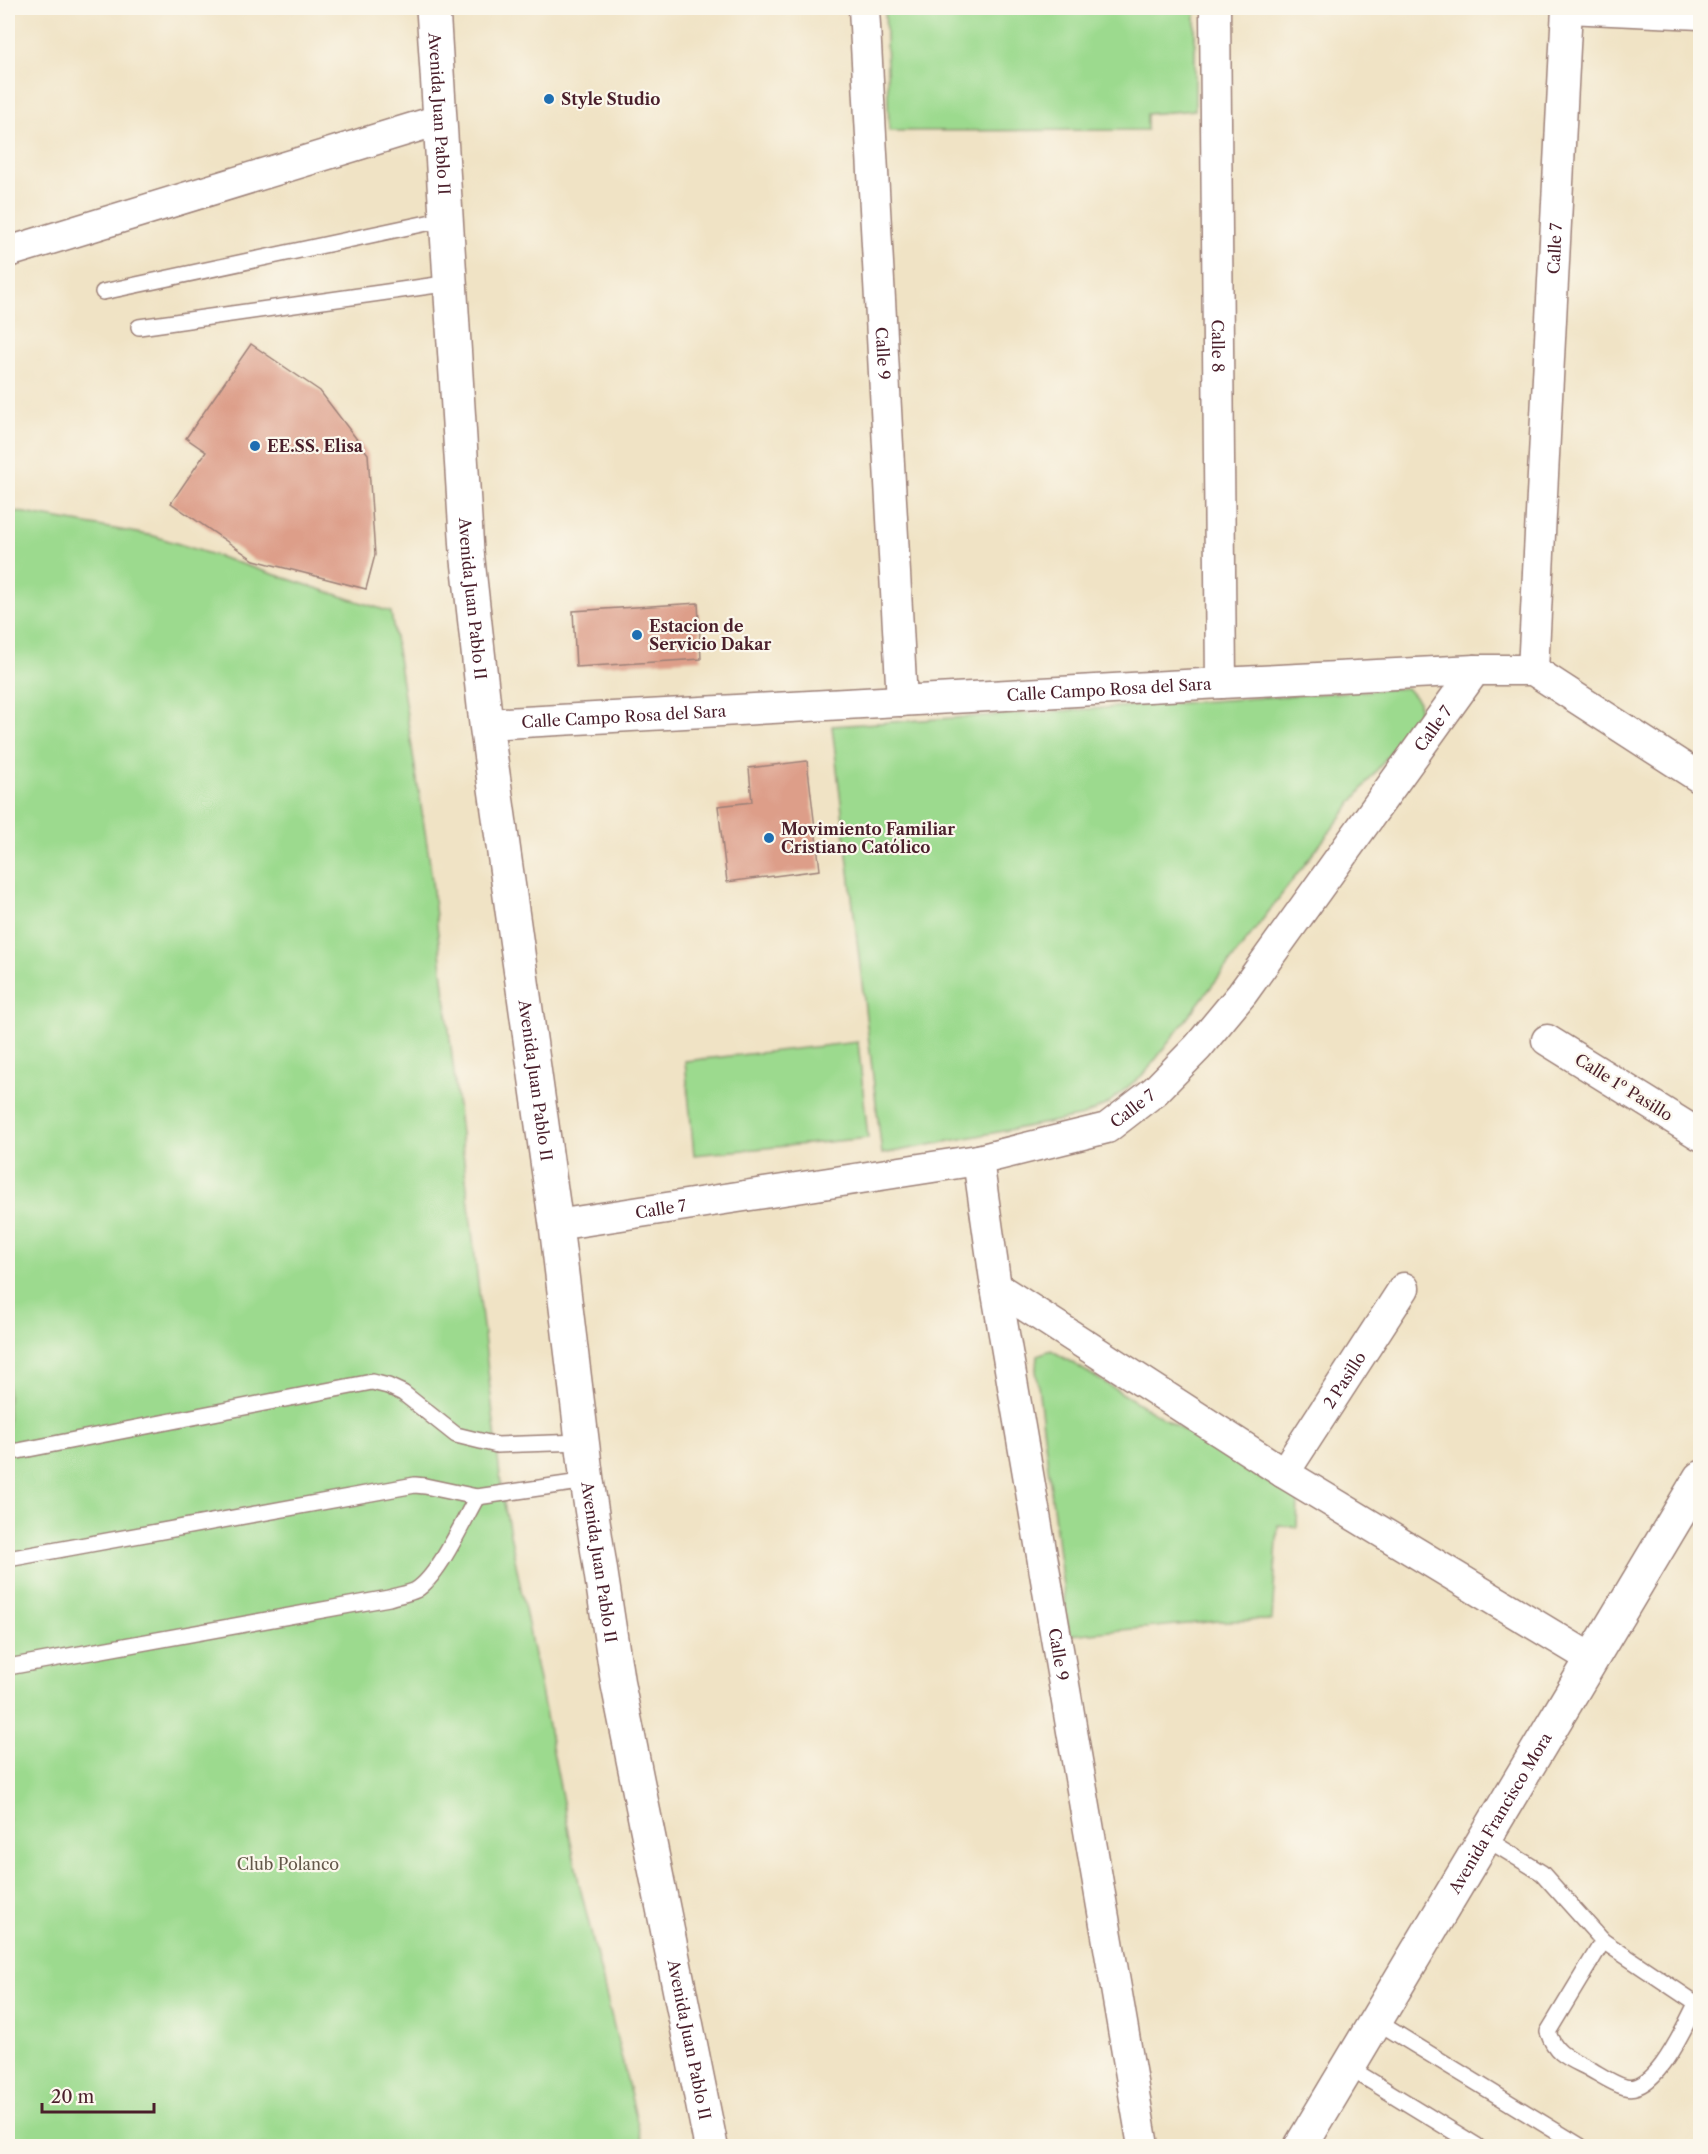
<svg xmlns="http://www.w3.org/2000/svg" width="1708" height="2154" font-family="'Libre Caslon Text',serif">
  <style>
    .green { fill: #9cda8e; stroke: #737c5c; stroke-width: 1.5 }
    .building { fill: #dd9e89 }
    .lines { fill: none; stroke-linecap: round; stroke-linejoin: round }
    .service-casing { stroke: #9d8178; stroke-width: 18 }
    .minor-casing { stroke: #9d8178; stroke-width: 33 }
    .tertiary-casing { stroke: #9d8178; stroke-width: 36 }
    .service { stroke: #fff; stroke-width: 15 }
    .minor { stroke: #fff; stroke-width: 30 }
    .tertiary { stroke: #fff; stroke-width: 33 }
    .poi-dot { fill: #1f6fb2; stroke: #fbf7ec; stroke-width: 2 }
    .labels { text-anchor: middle; stroke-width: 4.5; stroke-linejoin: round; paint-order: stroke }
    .poi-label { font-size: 16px; font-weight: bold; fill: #4a1f2b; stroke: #fbf7ec; text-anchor: start }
    .street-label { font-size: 16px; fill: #4a1f2b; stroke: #fbf7ec }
    .park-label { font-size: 16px; fill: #635749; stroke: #fbf7ec }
  </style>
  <rect width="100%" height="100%" fill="#fbf7ec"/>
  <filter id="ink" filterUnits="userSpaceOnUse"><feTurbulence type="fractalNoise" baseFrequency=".0167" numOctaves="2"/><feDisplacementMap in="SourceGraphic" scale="12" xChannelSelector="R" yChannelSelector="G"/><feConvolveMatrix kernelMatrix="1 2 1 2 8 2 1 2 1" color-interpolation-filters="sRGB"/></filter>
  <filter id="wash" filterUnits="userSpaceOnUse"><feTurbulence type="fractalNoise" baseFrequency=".008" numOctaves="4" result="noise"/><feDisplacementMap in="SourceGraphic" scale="24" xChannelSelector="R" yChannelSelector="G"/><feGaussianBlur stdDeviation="1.35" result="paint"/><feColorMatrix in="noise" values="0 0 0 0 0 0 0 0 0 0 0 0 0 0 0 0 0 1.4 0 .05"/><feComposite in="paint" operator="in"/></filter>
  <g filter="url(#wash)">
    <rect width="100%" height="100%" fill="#f0e3c5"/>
    <g class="green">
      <polygon points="885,8 1195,8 1195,110 1147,114 1147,130 889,131"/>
      <polygon points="8,510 154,536 391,612 430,864 502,1493 579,1883 643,2146 8,2146"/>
      <polygon points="1407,688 1419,702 1419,715 1146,1072 1107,1104 1083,1116 882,1154 832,726"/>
      <polygon points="858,1042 868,1138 694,1155 685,1061"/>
      <polygon points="1051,1350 1298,1500 1297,1527 1278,1525 1272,1620 1219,1621 1069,1635 1036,1370 1037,1355"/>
    </g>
    <g id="blocks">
      <g class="building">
        <polygon points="251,344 320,391 368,454 375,555 366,589 254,560 171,503 206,452 186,438"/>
        <polygon points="698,603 701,659 576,667 573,611"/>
        <polygon points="807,761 820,870 727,882 718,806 752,802 749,768"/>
      </g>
    </g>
  </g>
  <g filter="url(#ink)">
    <use href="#blocks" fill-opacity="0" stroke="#9d8178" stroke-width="1.5"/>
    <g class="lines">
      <defs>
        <g id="service">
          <polyline points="103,292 446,219"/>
          <polyline points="139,327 451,283"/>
          <polyline points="8,1453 372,1382 388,1386 403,1393 456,1435 497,1445 582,1442"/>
          <polyline points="8,1559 415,1485 425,1486 477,1497 587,1481"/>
          <path d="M8,1667L389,1598C397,1595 408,1594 416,1590C439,1576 463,1521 477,1497"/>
          <polyline points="1485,1838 1542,1873 1603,1941 1700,2006"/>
          <path d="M1603,1941L1548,2032C1555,2054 1568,2058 1588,2068C1599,2074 1613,2084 1625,2087C1656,2095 1685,2025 1697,2003"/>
          <polyline points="1376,2021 1580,2146"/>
          <polyline points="1348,2067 1477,2146"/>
        </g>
        <g id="minor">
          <path id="s1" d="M864,8L902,701"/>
          <path id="s2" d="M1215,8L1221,683"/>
          <polyline points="1567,8 1700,14"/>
          <polyline points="8,252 439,120"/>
          <path id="s3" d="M1533,670L1567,8"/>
          <path id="s4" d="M486,724L1221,683L1475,670H1533L1700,778"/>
          <polyline points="1547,1040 1700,1135"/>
          <path id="s5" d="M978,1160L996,1287L1143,2146"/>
          <path id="s6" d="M556,1225L978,1160L1107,1128L1155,1091L1198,1047L1242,994L1475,670"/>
          <polyline points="996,1287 1284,1473 1592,1659"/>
          <path id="s7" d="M1284,1473L1404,1288"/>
        </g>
        <g id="tertiary">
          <path id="s8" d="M433,8L467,551L486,724L556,1225L587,1481L618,1685L711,2146"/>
          <path id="s9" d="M1301,2146L1700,1478"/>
        </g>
      </defs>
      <use href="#service" class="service-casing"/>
      <use href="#minor" class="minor-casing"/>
      <use href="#tertiary" class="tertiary-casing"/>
      <use href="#service" class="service"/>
      <use href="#minor" class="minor"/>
      <use href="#tertiary" class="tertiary"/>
    </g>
  </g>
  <g class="poi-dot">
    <circle cx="549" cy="99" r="6"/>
    <circle cx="255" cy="446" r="6"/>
    <circle cx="637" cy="635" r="6"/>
    <circle cx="769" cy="838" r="6"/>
  </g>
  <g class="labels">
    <g class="poi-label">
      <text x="561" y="105">Style Studio</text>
      <text x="267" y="452">EE.SS. Elisa</text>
      <text x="649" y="632">Estacion de<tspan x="649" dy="18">Servicio Dakar</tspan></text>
      <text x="781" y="835">Movimiento Familiar<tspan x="781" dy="18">Cristiano Católico</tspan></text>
    </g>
    <g class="street-label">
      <text dy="6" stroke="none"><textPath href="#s8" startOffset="106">Avenida Juan Pablo II</textPath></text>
      <text dy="6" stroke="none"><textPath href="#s3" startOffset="422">Calle 7</textPath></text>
      <text dy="6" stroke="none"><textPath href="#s2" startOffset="338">Calle 8</textPath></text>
      <text dy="6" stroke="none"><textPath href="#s1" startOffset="346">Calle 9</textPath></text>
      <text dy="6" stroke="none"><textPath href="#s8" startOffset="592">Avenida Juan Pablo II</textPath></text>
      <text dy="6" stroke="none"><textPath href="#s4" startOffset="624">Calle Campo Rosa del Sara</textPath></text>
      <text dy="6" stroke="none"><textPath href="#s4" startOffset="138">Calle Campo Rosa del Sara</textPath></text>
      <text dy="6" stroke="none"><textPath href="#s6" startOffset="1078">Calle 7</textPath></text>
      <text dy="6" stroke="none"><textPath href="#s8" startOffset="1078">Avenida Juan Pablo II</textPath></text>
      <text transform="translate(1624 1087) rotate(32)" y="6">Calle 1º Pasillo</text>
      <text dy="6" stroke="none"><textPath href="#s6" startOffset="592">Calle 7</textPath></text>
      <text dy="6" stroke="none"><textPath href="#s6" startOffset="106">Calle 7</textPath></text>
      <text dy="6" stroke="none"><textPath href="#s7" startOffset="111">2 Pasillo</textPath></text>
      <text dy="6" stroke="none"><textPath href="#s8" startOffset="1564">Avenida Juan Pablo II</textPath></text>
      <text dy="6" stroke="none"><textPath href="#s5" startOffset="501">Calle 9</textPath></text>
      <text dy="6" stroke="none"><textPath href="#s9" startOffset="388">Avenida Francisco Mora</textPath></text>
      <text dy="6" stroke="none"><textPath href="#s8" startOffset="2050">Avenida Juan Pablo II</textPath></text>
    </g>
    <g class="park-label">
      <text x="288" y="1870">Club Polanco</text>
    </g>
  </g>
  <rect width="1708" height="2154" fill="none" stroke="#fbf7ec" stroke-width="30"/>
  <path d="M42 2103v9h112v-9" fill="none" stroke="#4a1f2b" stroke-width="3"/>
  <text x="51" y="2103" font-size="18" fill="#4a1f2b" stroke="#fbf7ec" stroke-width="4.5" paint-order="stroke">20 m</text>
</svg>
